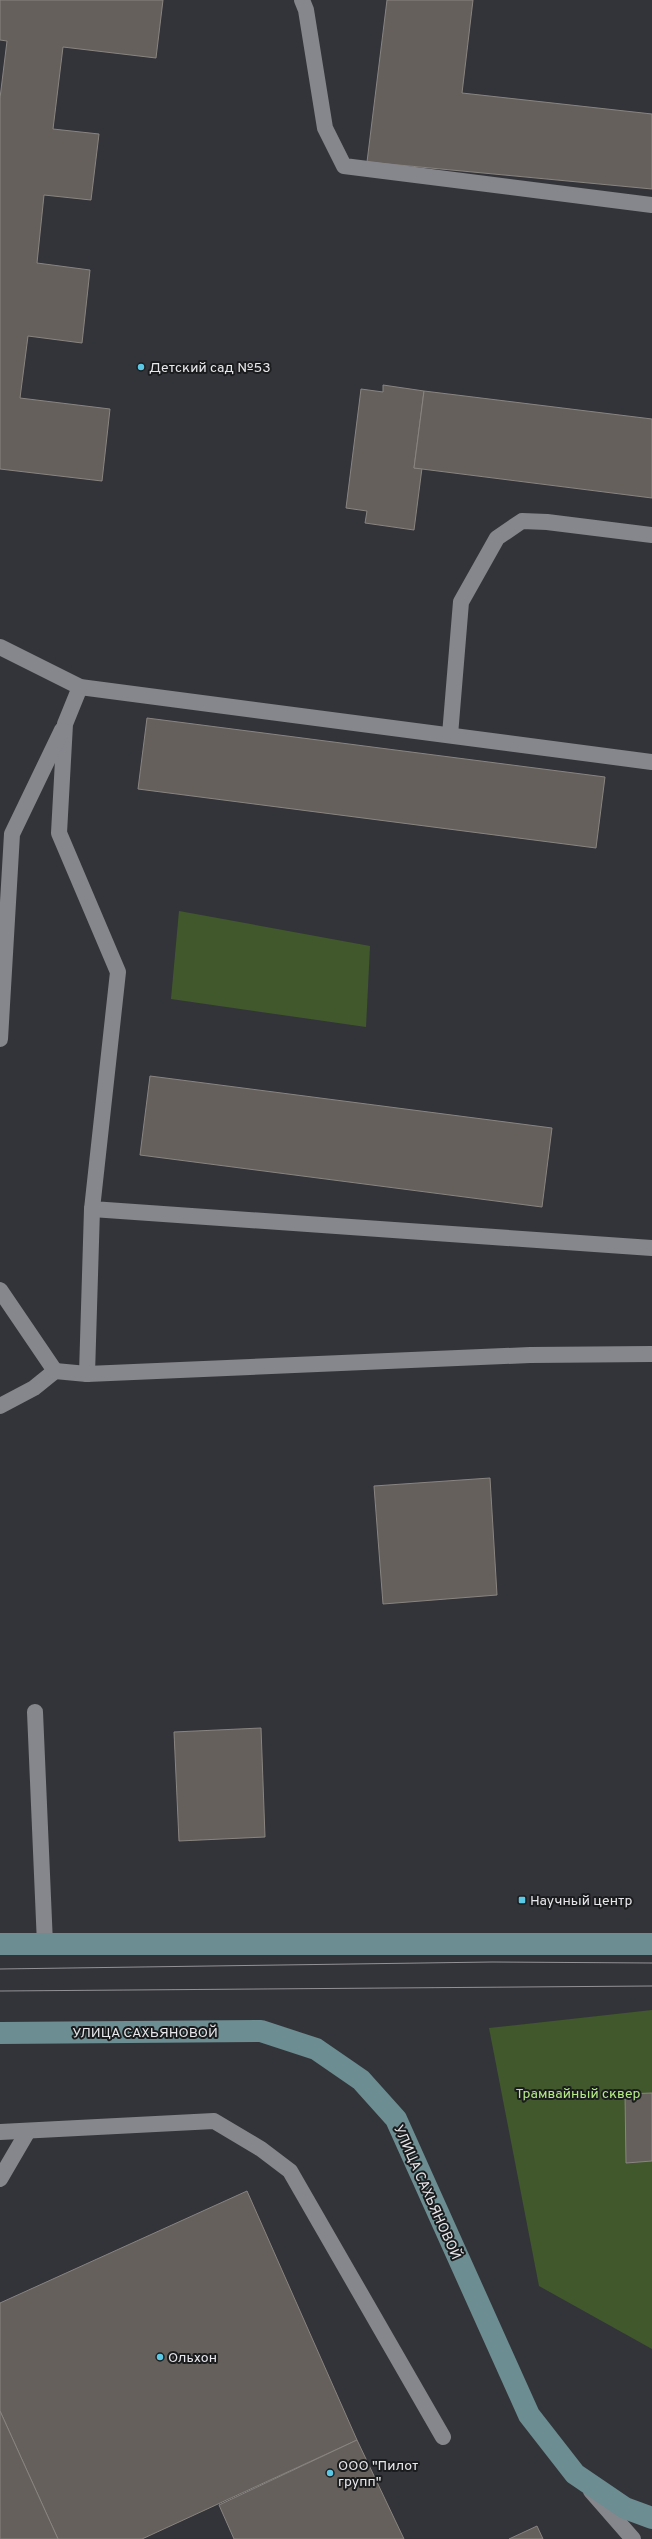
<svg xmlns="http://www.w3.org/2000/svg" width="652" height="2539" font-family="Overpass,sans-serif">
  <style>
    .green { fill: #41582c }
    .building { fill: #65605b; stroke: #898480 }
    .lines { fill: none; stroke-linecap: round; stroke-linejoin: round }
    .lane { stroke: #86878d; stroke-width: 16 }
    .secondary { stroke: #6c8d91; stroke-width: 22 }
    .tram { stroke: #929297; stroke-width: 1 }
    .poi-dot { fill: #5bc8e6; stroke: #1b1c1e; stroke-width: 1.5 }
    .labels { text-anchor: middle; stroke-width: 4; stroke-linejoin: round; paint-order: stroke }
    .poi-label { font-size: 14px; fill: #e8e8ec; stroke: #1b1c1e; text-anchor: start }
    .street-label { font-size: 14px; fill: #e8e8ec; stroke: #1b1c1e }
    .park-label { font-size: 14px; fill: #b4e986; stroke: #1b1c1e }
  </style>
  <rect width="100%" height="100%" fill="#333439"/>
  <g class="green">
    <polygon points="179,911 370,946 366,1027 171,999"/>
    <polygon points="652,2010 652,2349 539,2286 489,2028"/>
  </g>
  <g class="building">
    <polygon points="0,0 163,0 156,58 63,47 53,129 99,134 91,200 44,195 37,263 90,270 82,343 28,336 20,398 110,409 102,481 0,469 0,98 7,41 0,40"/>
    <polygon points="387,0 473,0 462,93 652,114 652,189 367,162"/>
    <polygon points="383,385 424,391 414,468 422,468 414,530 365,523 367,511 346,508 361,389 383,392"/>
    <polygon points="424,391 652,419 652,498 414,468"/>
    <polygon points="147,718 605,777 596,848 138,789"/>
    <polygon points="150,1076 552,1128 542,1207 140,1155"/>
    <polygon points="490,1478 497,1595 383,1604 374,1486"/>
    <polygon points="261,1728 265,1837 179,1841 174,1732"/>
    <polygon points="652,2093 652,2161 626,2163 625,2094"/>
    <polygon points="247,2191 357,2440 142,2539 58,2539 0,2411 0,2303"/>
    <polygon points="0,2411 58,2539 0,2539"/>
    <polygon points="357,2440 404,2539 234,2539 219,2505"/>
    <polygon points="537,2526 543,2539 509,2539"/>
  </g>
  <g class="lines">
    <g class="lane">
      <polyline points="302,0 306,10 325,128 344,166 652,205"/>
      <polyline points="0,647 80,687 652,762"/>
      <polyline points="80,687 65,724 59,833 118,972 92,1209 652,1248"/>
      <polyline points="450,735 461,602 497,538 522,521 547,522 652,535"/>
      <polyline points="0,1039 12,834 62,730"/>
      <polyline points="0,1290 55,1371 34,1388 0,1406"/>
      <polyline points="55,1371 87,1374 92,1209"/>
      <polyline points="87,1374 530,1355 652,1354"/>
      <polyline points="35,1712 45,1944"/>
      <polyline points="0,2132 214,2121 261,2149 290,2171 443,2437"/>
      <polyline points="0,2179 28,2131"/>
      <polyline points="591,2491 633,2539"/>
    </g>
    <g class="secondary">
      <polyline points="0,1944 652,1944"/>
      <polyline points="0,2033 261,2031 316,2049 361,2080 396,2119 529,2415 575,2474 625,2508 652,2518"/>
    </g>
    <g class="tram">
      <polyline points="0,1969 492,1962 652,1963"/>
      <polyline points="0,1991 652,1986"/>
    </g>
  </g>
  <g class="poi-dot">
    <circle cx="141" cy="367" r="4"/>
    <rect x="518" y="1896" width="8" height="8" rx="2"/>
    <circle cx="160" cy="2357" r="4"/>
    <circle cx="330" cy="2473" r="4"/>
  </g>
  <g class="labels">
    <g class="poi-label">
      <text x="149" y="372">Детский сад №53</text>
      <text x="530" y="1905">Научный центр</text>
      <text x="168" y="2362">Ольхон</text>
      <text x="338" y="2470">ООО "Пилот<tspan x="338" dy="16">групп"</tspan></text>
    </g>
    <g class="street-label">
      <text x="145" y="2037">УЛИЦА САХЬЯНОВОЙ</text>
      <text transform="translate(428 2192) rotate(66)" y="5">УЛИЦА САХЬЯНОВОЙ</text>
    </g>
    <g class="park-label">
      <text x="578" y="2098">Трамвайный сквер</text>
    </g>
  </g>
</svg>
